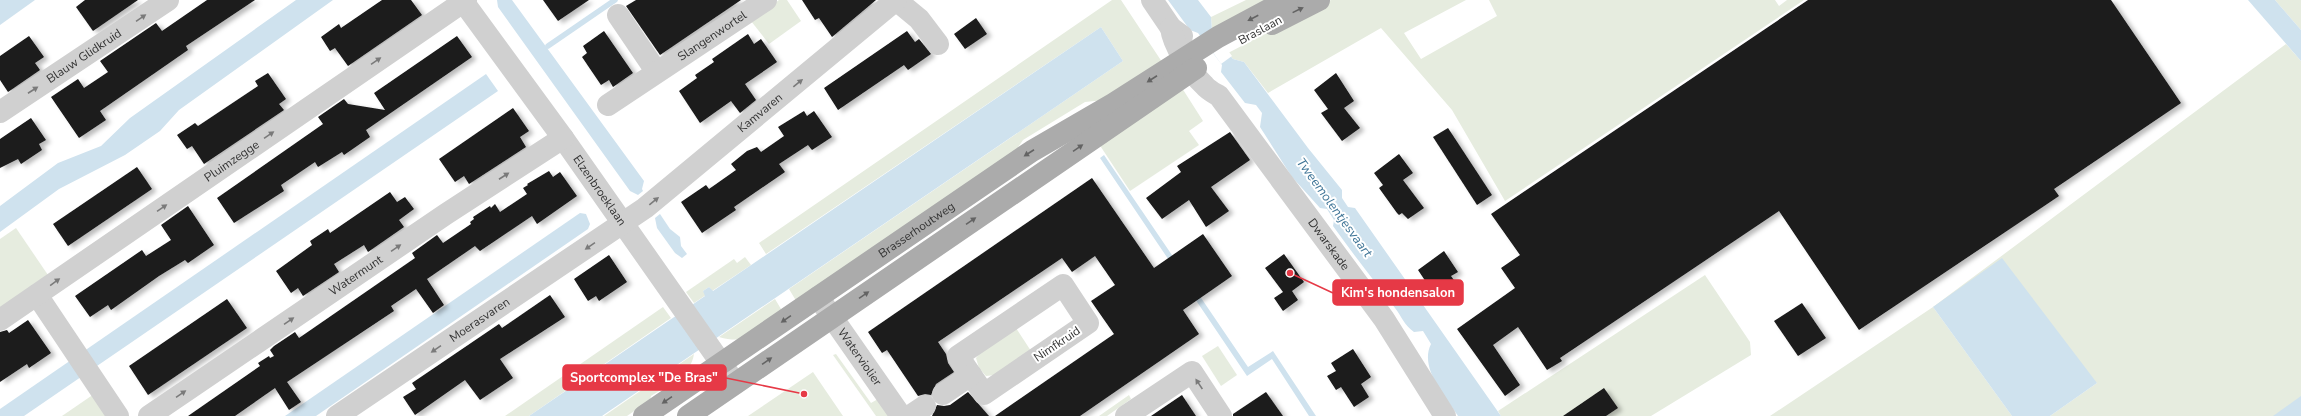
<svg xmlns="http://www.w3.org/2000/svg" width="2301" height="416" font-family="'Nunito Sans',sans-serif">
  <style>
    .green { fill: #e6ecdf }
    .water { fill: #cfe2ee }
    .pier { fill: #fff }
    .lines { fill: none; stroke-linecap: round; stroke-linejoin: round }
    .stream { stroke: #cfe2ee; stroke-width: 5.5 }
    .building { fill: #1a1a1a; filter: url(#shadow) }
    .minor { stroke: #d0d0d0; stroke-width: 22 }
    .major { stroke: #ababab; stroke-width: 22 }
    .oneway { fill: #636363 }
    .oneway2 { fill: #7a7a7a }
    .labels { text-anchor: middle; stroke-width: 4; stroke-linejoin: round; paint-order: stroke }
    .street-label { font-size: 12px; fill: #333; stroke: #fff }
    .water-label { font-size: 13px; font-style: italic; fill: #3f7597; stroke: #fff }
    .leader { fill: none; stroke: #e63946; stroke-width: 1.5 }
    .callout-dot { fill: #e63946; stroke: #fff; stroke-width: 1.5 }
    .callout { fill: #e63946; stroke: #e63946; stroke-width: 1.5 }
    .callout-label { font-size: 13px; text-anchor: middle; font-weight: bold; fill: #fff }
  </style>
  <defs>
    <filter id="shadow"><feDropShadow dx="4.5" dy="2.5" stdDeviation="2" flood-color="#0004"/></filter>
  </defs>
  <rect width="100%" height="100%" fill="#fff"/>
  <g class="green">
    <polygon points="779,0 787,0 801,21 769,44 751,21"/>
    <polygon points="1112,0 1121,0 1164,65 1114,99 1085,102 1023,140 1010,159 798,304 789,289 1123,61 1101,27 766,254 759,243"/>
    <polygon points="1246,0 1278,0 1212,30 1211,17"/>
    <polygon points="1331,0 1466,0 1404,33 1421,59 1497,16 1489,0 1775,0 1779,6 1787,0 1804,0 1505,201 1452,110 1381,28 1268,93 1244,62 1233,59 1228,53"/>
    <polygon points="2275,0 2301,0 2301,30"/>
    <polygon points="2286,44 2301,61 2301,416 2050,416 2097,383 1933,307 2012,416 1770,416 1933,307"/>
    <polygon points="1182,88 1203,121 1189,131 1199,145 1130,191 1099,144"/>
    <polygon points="16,228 50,278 0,312 0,239"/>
    <polygon points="745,257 751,265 712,291 709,287 703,291 706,295 694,303 686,292 734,259 737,263"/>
    <polygon points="1705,275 1750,342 1751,355 1651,416 1501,416 1498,411"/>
    <path d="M775,299L784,314C760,330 750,346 719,337Z"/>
    <polygon points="663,307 671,318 529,416 505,416"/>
    <polygon points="1016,328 1031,351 995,375 986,376 979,368 976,358 982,351"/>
    <polygon points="1218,346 1237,375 1221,386 1202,356"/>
    <path d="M694,354C691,375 668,385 651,396L650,400L627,416H604Z"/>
    <polygon points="836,354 871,403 878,399 890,416 876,416 833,355"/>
    <polygon points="813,372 843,416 748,416"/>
    <polygon points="97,392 113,416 62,416"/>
    <polygon points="1129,395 1131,399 1107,416 1099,416"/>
  </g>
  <g class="water">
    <polygon points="0,0 35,0 0,25"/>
    <polygon points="296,0 333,0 179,110 160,131 125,155 59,189 0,232 0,206 58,163 101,146 130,118"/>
    <polygon points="497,0 512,0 644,181 642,189 643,191 638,195 630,191 498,7"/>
    <path d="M1168,0H1198L1211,17L1212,30L1228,53L1233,59L1244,62L1308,148L1342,190V198L1348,207L1355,208L1501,416H1458C1445,396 1419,368 1431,344L1423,331L1414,332C1404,325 1402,317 1395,308C1374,281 1353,254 1333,226L1334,220L1327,209L1320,208L1292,177L1260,127L1262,113L1256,105L1245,103L1221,72L1222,65L1198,33L1190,30Z"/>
    <polygon points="2248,0 2275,0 2301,30 2301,61"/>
    <polygon points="1101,27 1123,61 602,416 529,416 705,296 703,291 709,287 713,291"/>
    <polygon points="486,74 498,91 24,416 0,416 0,409"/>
    <polygon points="1104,155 1248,367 1273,351 1316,416 1309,416 1272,359 1247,376 1100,158"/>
    <polygon points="580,213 586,214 590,224 588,229 316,416 285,416"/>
    <polygon points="660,214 670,229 680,237 681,246 687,254 682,258 675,253 657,228 655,218"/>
    <polygon points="2002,258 2097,383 2050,416 2012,416 1933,307"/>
    <polygon points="2301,396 2301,416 2273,416"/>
  </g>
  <polygon class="pier" points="1213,30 1232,56 1221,64 1202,37"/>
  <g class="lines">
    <polyline class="stream" points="548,46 615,0"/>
  </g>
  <g class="building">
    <polygon points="85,0 138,0 93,31 76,7"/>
    <polygon points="207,0 255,0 186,46 188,50 100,111 106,120 79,138 51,97 78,79 84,88 108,72 100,61 156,23 162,31"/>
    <polygon points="382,0 411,0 422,15 348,66 335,48 330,51 321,37 339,24 341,28"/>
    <polygon points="543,0 589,0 558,21"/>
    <polygon points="636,0 741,0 660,55 626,6"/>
    <polygon points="802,0 876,0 832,37 819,18 815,20"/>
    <polygon points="1808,0 2111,0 2181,103 2054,189 2059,196 1859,330 1779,211 1560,358 1562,361 1547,370 1518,327 1493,345 1520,385 1505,396 1457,329 1515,288 1501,268 1520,255 1491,214"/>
    <polygon points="976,18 987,34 965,49 954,34"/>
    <polygon points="604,31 633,73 613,87 609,80 601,85 582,57 587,53 583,46"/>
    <polygon points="907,31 915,42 919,39 931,54 908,70 904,65 838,110 824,88"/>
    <polygon points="748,34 754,44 761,39 777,62 745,84 756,100 740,113 731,101 700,123 679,91 697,78 695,75 714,62 712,59"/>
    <polygon points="29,36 44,57 35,63 40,70 8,92 0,80 0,56"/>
    <polygon points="457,36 472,57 366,130 370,137 344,155 342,152 318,167 315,162 281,185 284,191 234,223 217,198 323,124 318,117 344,99 348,104 385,110 374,93"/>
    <polygon points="268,73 286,99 279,104 284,110 204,164 192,146 187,149 177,135 195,123 198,126 258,86 255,81"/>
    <polygon points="1336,73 1354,101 1344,108 1360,128 1342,141 1321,113 1328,109 1314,90"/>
    <polygon points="513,108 529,131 520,137 526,147 469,184 464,176 455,182 439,159"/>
    <polygon points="804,111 807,116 814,111 832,137 812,150 808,145 779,164 785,172 734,207 736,210 702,233 681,202 706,185 709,189 736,170 731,164 747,151 757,147 761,152 784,136 778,127"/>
    <polygon points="31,118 46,140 39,144 42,150 21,164 18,159 0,168 0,139"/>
    <polygon points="1448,128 1492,195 1477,205 1433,137"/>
    <polygon points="1230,132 1250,160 1211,187 1229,211 1206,227 1189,200 1162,219 1146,198 1181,172 1177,166"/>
    <polygon points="1399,154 1413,173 1403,180 1424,208 1408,219 1402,213 1399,215 1397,213 1379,188 1383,185 1374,173"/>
    <polygon points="137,167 152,189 68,246 53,224"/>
    <polygon points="549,171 553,177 560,172 577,196 537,224 532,216 480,251 475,246 427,279 444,305 433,313 416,289 391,306 394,311 287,382 301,402 289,410 275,388 235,416 188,416 260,366 258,363 269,356 270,358 274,356 270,350 274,346 295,332 299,338 415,258 412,253 437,235 443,243 471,224 470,222 474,219 473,217 490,206 491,208 495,204 500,212 527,194 523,188 528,185 527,184"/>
    <polygon points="1092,178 1154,268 1203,234 1232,276 1183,310 1199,334 1080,416 995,416 1114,334 1091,301 1115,285 1095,256 1072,272 1062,258 938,342 946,354 948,363 954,372 936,384 931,395 925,394 918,396 887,350 882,353 868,332"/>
    <polygon points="390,192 397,202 405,197 414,209 399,220 404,227 368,252 364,245 334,264 339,272 303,296 298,288 291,293 276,271 312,245 310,241 328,229 330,233"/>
    <polygon points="188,206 214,245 188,263 185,260 159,276 111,310 108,305 90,317 75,296 142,250 146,256 171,240 161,225"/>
    <polygon points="1444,251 1458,272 1451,276 1456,283 1442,293 1437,286 1423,297 1426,282 1418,270"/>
    <polygon points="1284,254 1304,282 1292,291 1298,300 1283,311 1274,298 1283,292 1265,268"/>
    <polygon points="609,255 627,282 599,301 596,296 588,301 574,279"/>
    <polygon points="550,295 565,317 500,359 513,378 480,400 465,380 415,415 403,397 416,389 412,383 499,324 502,328"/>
    <polygon points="227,299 247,328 148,395 129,366"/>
    <polygon points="1802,303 1826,338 1798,356 1774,321"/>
    <polygon points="28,320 51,353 29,368 27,364 0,382 0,332 7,330 9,333"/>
    <polygon points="1353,349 1371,377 1361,384 1369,397 1354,407 1341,387 1336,390 1327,376 1336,371 1331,363"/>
    <polygon points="1604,388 1618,408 1606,416 1563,416"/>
    <polygon points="968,392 989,416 932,416 937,405 944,406 950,405"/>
    <polygon points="1266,392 1283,416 1233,416 1233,414"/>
    <polygon points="1182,395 1196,416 1151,416 1176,399"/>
  </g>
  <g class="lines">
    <g class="minor">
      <path id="s1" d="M462,0L563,138L735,383"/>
      <polyline points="896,0 919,19 938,44"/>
      <polyline points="1152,0 1171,28 1182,36"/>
      <polyline points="618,15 656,71"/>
      <path id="s2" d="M1171,28C1173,45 1191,73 1204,85C1208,90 1214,93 1219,96L1384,319L1445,416"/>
      <path id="s3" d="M608,105L766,0"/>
      <path id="s4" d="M0,112L168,0"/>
      <polygon points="1063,285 1088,323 984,394 958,356"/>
      <polyline points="37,295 118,416"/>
      <path id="s5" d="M818,297L901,416"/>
      <path id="s6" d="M0,320L466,0"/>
      <polyline points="943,394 971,375"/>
      <path id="s7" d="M149,416L446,214L563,138"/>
      <path id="s8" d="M337,416L645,208L896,0"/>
      <polyline points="910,416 925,406"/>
      <polyline points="1126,416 1192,372 1221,416"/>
    </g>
    <g class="major">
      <polyline points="1272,24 1319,0"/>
      <path id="s9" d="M644,416L1032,151L1113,104L1218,37L1287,0"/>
      <polyline points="688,416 1196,68"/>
    </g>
  </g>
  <defs><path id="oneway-solid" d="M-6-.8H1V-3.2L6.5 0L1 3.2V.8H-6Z"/></defs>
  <g class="oneway">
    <use href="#oneway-solid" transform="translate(1298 10) rotate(-26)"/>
    <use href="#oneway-solid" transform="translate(1253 18) rotate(152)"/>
    <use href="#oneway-solid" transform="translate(1152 79) rotate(147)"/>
    <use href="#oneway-solid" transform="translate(1078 148) rotate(-34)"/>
    <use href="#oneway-solid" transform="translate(1029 153) rotate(147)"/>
    <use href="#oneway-solid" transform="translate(971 221) rotate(-34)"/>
    <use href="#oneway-solid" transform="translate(864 295) rotate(-34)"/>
    <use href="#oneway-solid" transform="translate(786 319) rotate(145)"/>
    <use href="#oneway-solid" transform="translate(767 361) rotate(-35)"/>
    <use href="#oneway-solid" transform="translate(667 400) rotate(146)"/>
  </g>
  <g class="oneway2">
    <use href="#oneway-solid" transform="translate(141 18) rotate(-34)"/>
    <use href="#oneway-solid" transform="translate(376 61) rotate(-34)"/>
    <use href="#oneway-solid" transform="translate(798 83) rotate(-39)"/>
    <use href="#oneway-solid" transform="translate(33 90) rotate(-33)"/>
    <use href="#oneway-solid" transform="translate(269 135) rotate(-34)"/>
    <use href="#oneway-solid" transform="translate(504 176) rotate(-33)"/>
    <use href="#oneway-solid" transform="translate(654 201) rotate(-39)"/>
    <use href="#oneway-solid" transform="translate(162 208) rotate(-34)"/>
    <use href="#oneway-solid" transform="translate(590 246) rotate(146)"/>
    <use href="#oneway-solid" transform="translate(396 248) rotate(-34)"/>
    <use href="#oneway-solid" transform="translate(55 282) rotate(-36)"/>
    <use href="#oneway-solid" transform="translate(289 321) rotate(-34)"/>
    <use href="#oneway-solid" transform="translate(436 349) rotate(146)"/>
    <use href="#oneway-solid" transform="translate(1199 384) rotate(-124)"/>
    <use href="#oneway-solid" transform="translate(181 394) rotate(-34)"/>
  </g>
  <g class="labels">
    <g class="street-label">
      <text transform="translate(1260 30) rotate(-28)" y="4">Braslaan</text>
      <text dy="4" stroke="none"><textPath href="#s3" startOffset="125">Slangenwortel</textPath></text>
      <text dy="4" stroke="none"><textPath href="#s4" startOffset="101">Blauw Glidkruid</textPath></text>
      <text dy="4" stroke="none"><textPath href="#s8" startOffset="521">Kamvaren</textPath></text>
      <text dy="4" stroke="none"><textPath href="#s6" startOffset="281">Pluimzegge</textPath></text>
      <text dy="4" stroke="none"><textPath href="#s1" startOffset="235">Elzenbroeklaan</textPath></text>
      <text dy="4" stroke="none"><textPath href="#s9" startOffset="330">Brasserhoutweg</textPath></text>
      <text dy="4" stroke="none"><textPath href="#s2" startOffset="270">Dwarskade</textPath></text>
      <text dy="4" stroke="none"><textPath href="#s7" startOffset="250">Watermunt</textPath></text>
      <text dy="4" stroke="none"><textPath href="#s8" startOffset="172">Moerasvaren</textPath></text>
      <text transform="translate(1057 344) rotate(-34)" y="4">Nimfkruid</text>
      <text dy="4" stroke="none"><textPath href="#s5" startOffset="73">Waterviolier</textPath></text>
    </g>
    <g class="water-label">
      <text transform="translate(1335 207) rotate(54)" y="5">Tweemolentjesvaart</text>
    </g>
  </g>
  <path class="leader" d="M1290 273L1333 293M804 394L726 378"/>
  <g class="callout-dot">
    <circle cx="1290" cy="273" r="4"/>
    <circle cx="804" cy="394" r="4"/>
  </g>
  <g class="callout">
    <rect x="1333" y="280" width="130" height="25" rx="4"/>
    <rect x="563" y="365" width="163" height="25" rx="4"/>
  </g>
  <g class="callout-label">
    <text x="1398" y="297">Kim's hondensalon</text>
    <text x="644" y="382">Sportcomplex "De Bras"</text>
  </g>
</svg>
